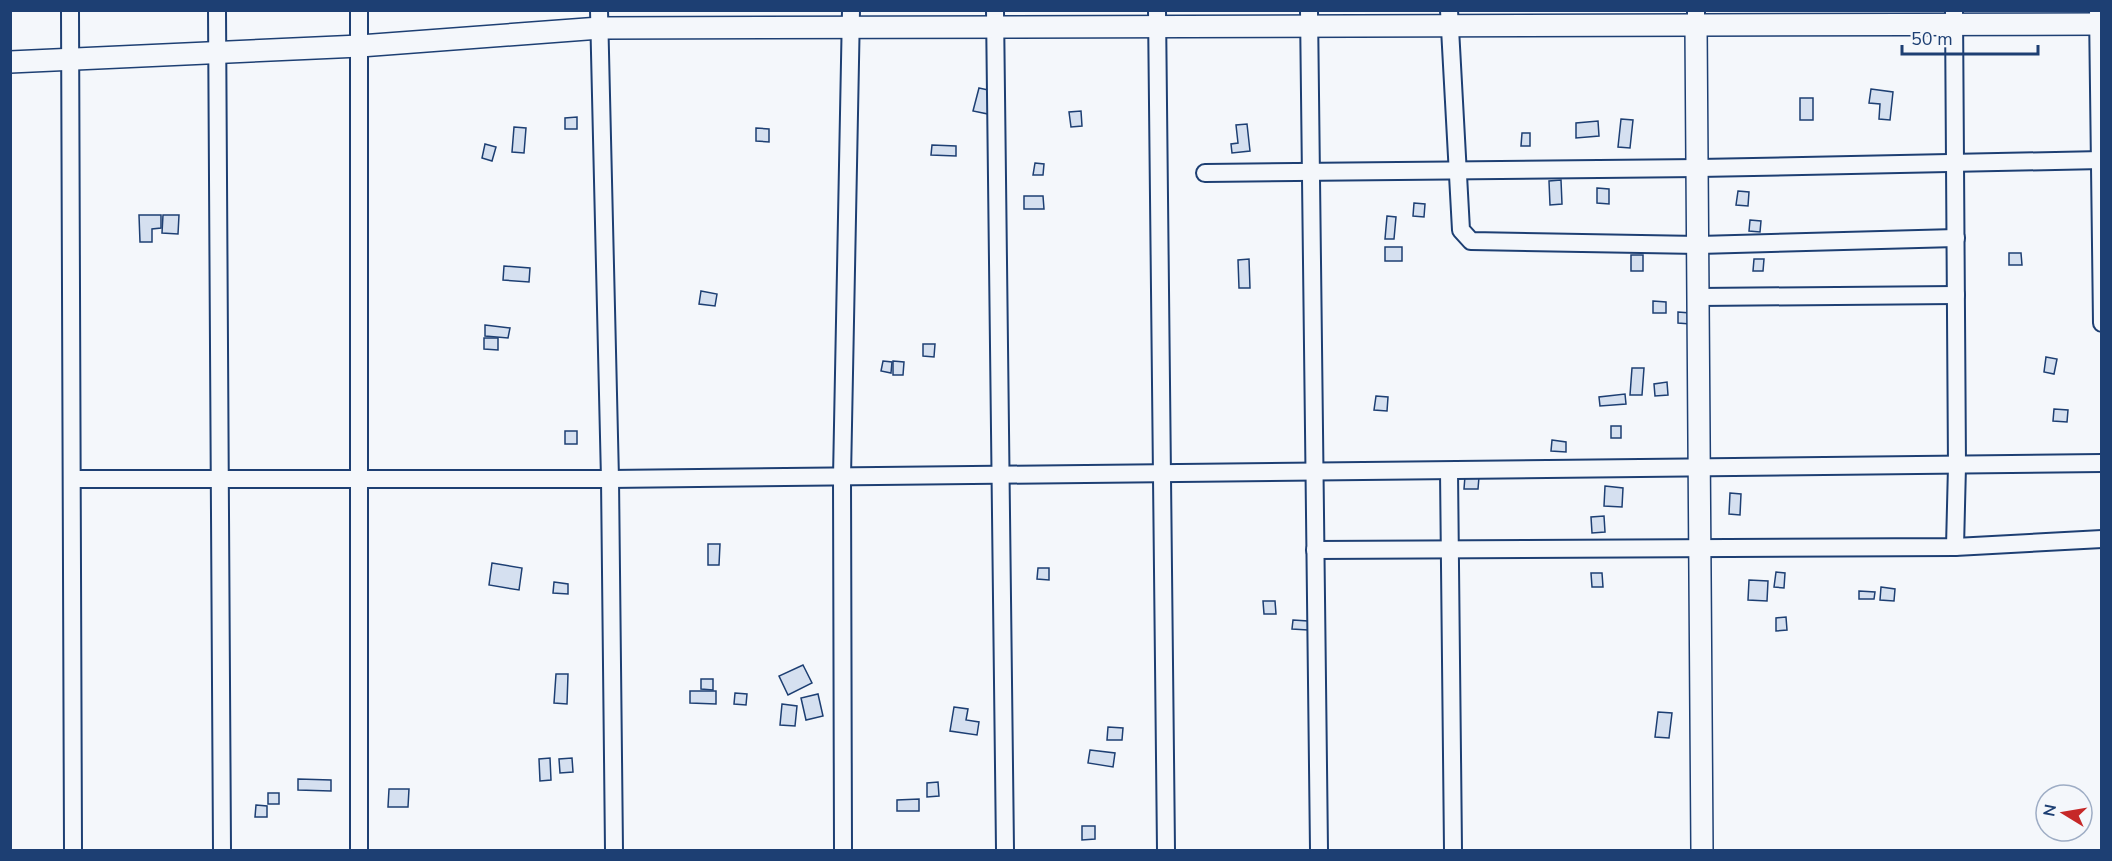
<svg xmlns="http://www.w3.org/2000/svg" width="2112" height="861" font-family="'Nunito Sans',sans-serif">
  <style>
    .building { fill: #d5e0f0; stroke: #1d3f73; stroke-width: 1.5 }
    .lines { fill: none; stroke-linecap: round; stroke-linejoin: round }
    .minor-casing { stroke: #1d3f73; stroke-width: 20 }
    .tertiary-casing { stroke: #1d3f73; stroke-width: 24 }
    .minor { stroke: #f4f7fb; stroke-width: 16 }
    .tertiary { stroke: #f4f7fb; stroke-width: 21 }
  </style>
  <rect width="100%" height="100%" fill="#f4f7fb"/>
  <g class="building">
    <polygon points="979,88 993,91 988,114 973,111"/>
    <polygon points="1871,89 1893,92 1890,120 1879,119 1880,104 1869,103"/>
    <rect x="1800" y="98" width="13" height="22"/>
    <polygon points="1081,111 1082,126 1071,127 1069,112"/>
    <polygon points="577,117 577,129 565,129 565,118"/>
    <polygon points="1621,119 1633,120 1630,148 1618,147"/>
    <polygon points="1598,121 1599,136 1576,138 1576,123"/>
    <polygon points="1247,124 1250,151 1232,153 1231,144 1238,143 1236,125"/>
    <polygon points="514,127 526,128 524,153 512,152"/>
    <polygon points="756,128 769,129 769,142 756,141"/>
    <polygon points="1522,133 1530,133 1530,146 1521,146"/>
    <polygon points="485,144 496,147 492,161 482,158"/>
    <polygon points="932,145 956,146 956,156 931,155"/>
    <polygon points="1035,163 1044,164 1043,175 1033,175"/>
    <polygon points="1561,180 1562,204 1550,205 1549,181"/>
    <polygon points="1597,188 1609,189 1609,204 1597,203"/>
    <polygon points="1738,191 1749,192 1748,206 1736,205"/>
    <polygon points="1024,196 1043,196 1044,209 1024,209"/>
    <polygon points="1414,203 1425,204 1424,217 1413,216"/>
    <polygon points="139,215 161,215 161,228 152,229 152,242 140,242"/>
    <polygon points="163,215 179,215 178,234 162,233"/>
    <polygon points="1387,216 1396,217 1394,239 1385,239"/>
    <polygon points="1750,220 1761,221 1760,232 1749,231"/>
    <rect x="1385" y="247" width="17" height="14"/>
    <polygon points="2009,253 2021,253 2022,265 2009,265"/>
    <rect x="1631" y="255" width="12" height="16"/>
    <polygon points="1249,259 1250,288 1239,288 1238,260"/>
    <polygon points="1754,259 1764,259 1763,271 1753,271"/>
    <polygon points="504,266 530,268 529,282 503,280"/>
    <polygon points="701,291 717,294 715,306 699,304"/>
    <polygon points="1653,301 1666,302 1666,313 1653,313"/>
    <polygon points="1678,312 1690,313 1690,324 1678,323"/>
    <polygon points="485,325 510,328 508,338 485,336"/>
    <polygon points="484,338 498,338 498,350 484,349"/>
    <polygon points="923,344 935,344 934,357 923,356"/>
    <polygon points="2046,357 2057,359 2054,374 2044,372"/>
    <polygon points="883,361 892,362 891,373 881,371"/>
    <polygon points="893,361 904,362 903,375 893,375"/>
    <polygon points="1632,368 1644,368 1642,395 1630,395"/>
    <polygon points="1667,382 1668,395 1655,396 1654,384"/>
    <polygon points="1625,394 1626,404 1600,406 1599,397"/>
    <polygon points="1376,396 1388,397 1387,411 1374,410"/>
    <polygon points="2054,409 2068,410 2067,422 2053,421"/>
    <rect x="1611" y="426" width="10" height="12"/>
    <rect x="565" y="431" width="12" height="13"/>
    <polygon points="1552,440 1566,442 1566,452 1551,451"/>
    <polygon points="1465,476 1479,477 1478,489 1464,489"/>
    <polygon points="1605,486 1623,488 1622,507 1604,506"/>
    <polygon points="1730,493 1741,494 1740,515 1729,514"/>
    <polygon points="1604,516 1605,532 1592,533 1591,517"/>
    <polygon points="708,544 720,544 719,565 708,565"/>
    <polygon points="492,563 522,568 519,590 489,585"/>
    <polygon points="1038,568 1049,568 1049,580 1037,579"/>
    <polygon points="1776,572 1785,573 1784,588 1774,587"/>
    <polygon points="1591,573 1602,573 1603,587 1592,587"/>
    <polygon points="1749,580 1768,581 1767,601 1748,600"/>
    <polygon points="554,582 568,584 568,594 553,593"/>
    <polygon points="1881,587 1895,589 1894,601 1880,600"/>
    <polygon points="1859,591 1875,592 1874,599 1859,599"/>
    <polygon points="1263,601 1275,601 1276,614 1264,614"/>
    <polygon points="1786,617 1787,630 1776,631 1776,618"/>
    <polygon points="1293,620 1308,621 1308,630 1292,629"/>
    <polygon points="803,665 812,683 788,695 779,676"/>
    <polygon points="556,674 568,674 567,704 554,703"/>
    <polygon points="701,679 713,679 713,690 701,689"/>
    <polygon points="690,691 716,691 716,704 690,703"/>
    <polygon points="735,693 747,694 746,705 734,704"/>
    <polygon points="818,694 823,716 806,720 801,698"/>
    <polygon points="782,704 797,706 795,726 780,725"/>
    <polygon points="954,707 968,709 966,720 979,722 977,735 950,731"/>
    <polygon points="1658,712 1672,713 1669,738 1655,737"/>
    <polygon points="1108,727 1123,728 1122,740 1107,740"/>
    <polygon points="1090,750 1115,753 1113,767 1088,763"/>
    <polygon points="550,758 551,780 540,781 539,759"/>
    <polygon points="572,758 573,772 560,773 559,759"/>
    <polygon points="298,779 331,780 331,791 298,790"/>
    <polygon points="938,782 939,796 927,797 927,783"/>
    <polygon points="389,789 409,789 408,807 388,807"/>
    <rect x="268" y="793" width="11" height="11"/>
    <polygon points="919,799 919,811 897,811 897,800"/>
    <polygon points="256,805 267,806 267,817 255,817"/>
    <polygon points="1082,826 1095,826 1095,839 1082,840"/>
  </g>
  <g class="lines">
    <defs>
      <g id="minor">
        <polyline points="70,10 73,850"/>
        <polyline points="217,10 222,850"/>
        <polyline points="599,10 610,479 614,850"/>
        <polyline points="995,10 1005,850"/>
        <polyline points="1157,10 1166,850"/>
        <polyline points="1309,10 1319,850"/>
        <polyline points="1449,10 1461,230 1471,241 1699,245 1956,238"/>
        <polyline points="1696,10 1696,26"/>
        <polyline points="1954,10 1957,466 1955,547"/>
        <polyline points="2098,10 2102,323"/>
        <polyline points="1205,173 1699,168 2102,160"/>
        <polyline points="1699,297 1956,295"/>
        <polyline points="1449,471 1453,850"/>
        <polyline points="73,479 610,479 2102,463"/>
        <polyline points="1315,550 1955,547 2102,539"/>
        <polyline points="359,850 359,10"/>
        <polyline points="843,850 842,477 851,10"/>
      </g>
      <g id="tertiary">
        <polyline points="1696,26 1702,850"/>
        <polyline points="10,62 360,46 600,28 2102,24"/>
      </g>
    </defs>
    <use href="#minor" class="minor-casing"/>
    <use href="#tertiary" class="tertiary-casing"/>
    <use href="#minor" class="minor"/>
    <use href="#tertiary" class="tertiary"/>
  </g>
  <rect width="2112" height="861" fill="none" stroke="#1d3f73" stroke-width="24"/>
  <g transform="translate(2064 813) rotate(281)"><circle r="28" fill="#f4f7fb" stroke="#9eadc5" stroke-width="1.5"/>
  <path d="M0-4.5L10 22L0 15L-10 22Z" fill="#c62828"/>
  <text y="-9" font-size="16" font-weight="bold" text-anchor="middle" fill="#1d3f73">N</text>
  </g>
  <path d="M1902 45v9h136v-9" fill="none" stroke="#1d3f73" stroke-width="3"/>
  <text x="1911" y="45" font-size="18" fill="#1d3f73" stroke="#f4f7fb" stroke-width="4.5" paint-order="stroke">50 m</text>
</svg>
